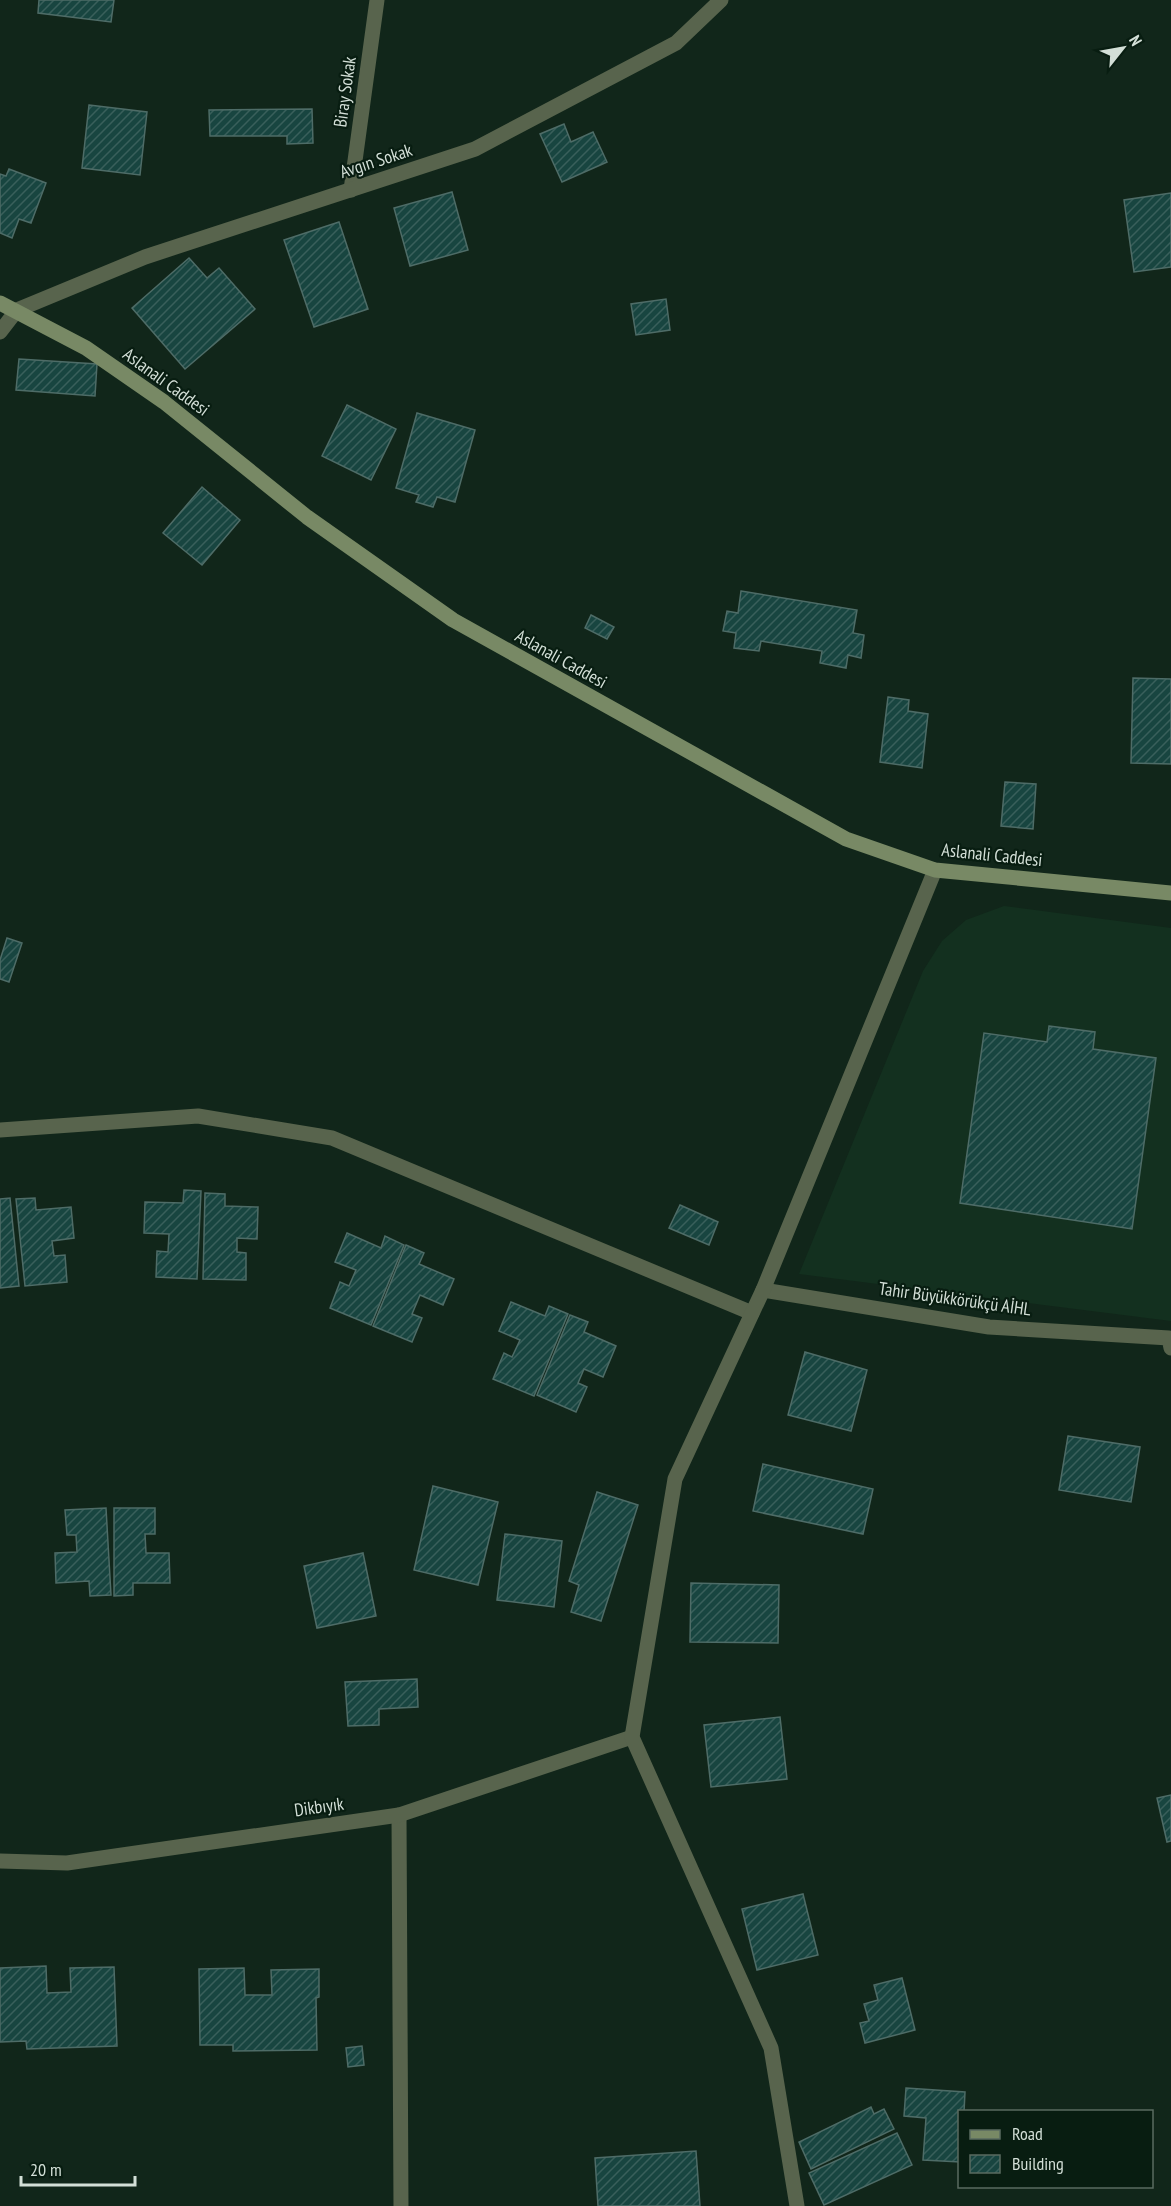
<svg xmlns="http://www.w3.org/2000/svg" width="1171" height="2206" font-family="'PT Sans Narrow',sans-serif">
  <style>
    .built { fill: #13301f }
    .building { fill: url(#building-hatch); stroke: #4e6c67; stroke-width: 1.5 }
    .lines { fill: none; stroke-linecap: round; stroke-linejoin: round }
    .street { stroke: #58644d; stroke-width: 15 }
    .secondary { stroke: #788965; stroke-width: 15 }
    .labels { text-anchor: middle; stroke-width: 4.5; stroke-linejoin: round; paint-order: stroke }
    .street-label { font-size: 18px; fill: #d3dfd7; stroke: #081d11 }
  </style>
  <defs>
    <pattern id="building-hatch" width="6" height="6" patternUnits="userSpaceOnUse" patternTransform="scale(1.5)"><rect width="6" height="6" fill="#184540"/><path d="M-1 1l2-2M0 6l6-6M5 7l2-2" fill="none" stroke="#395f5b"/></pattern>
  </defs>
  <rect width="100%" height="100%" fill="#11261a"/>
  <polygon class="built" points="1004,906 1171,928 1171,1321 799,1274 923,971 942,941 966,920"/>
  <g class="building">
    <polygon points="39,0 114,0 111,22 38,13"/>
    <polygon points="89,105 147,112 140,175 82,168"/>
    <polygon points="312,109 313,143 287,144 287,136 210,136 209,110"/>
    <polygon points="564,124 571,142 593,132 607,162 562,182 540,134"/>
    <polygon points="9,169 46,183 31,223 19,219 12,238 0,233 0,174 6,176"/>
    <polygon points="452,192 468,250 410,266 394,208"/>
    <polygon points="1171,193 1171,267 1134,272 1124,200"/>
    <polygon points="339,222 368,309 314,327 284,240"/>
    <polygon points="189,258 207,278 219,268 255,309 185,369 132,308"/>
    <polygon points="666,299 670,330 636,335 631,304"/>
    <polygon points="19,359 97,364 95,396 16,390"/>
    <polygon points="347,405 396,429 371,480 322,456"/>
    <polygon points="417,413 475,430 455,502 437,497 433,507 416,502 419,495 396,488"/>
    <polygon points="202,487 240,520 202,565 163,533"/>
    <polygon points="741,591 857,610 853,633 864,635 861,658 848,655 846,668 820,663 822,651 761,641 759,651 734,648 736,633 723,631 727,611 738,613"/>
    <polygon points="591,615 614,627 607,639 585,628"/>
    <polygon points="1133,678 1171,679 1171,764 1131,763"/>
    <polygon points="888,697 909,700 908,711 928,714 922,768 880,762"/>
    <polygon points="1005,782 1036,784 1033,829 1001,826"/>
    <polygon points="7,938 22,943 9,982 0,979 0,960"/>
    <polygon points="1049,1026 1095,1032 1093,1049 1156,1058 1132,1229 960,1203 984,1033 1047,1042"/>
    <polygon points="184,1190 201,1191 197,1279 156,1277 157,1251 168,1252 169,1234 144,1233 145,1202 183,1203"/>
    <polygon points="205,1193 225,1194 225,1206 258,1207 257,1239 237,1238 237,1252 246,1253 246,1280 203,1279"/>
    <polygon points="10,1198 19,1286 0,1288 0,1199"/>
    <polygon points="35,1198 36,1210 71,1207 74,1238 52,1241 54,1256 65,1255 67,1282 25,1286 16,1199"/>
    <polygon points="680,1205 718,1222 709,1245 669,1228"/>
    <polygon points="347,1233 381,1248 385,1236 404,1245 371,1325 330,1308 340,1282 349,1286 356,1270 335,1262"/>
    <polygon points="406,1245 424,1253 419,1264 454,1279 443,1305 420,1295 412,1314 422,1318 412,1342 373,1326"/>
    <polygon points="511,1302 545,1316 549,1306 568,1314 534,1396 493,1379 504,1353 512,1357 520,1340 499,1331"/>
    <polygon points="570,1315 588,1322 584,1332 616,1346 603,1377 584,1369 578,1383 587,1387 576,1412 537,1395"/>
    <polygon points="805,1352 867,1370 851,1431 788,1415"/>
    <polygon points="1068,1436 1140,1447 1131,1502 1059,1490"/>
    <polygon points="763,1464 873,1489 863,1534 753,1511"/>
    <polygon points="433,1486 498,1502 478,1585 414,1570"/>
    <polygon points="597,1492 638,1505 601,1621 571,1612 579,1585 569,1581"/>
    <polygon points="106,1508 111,1595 90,1596 89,1581 56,1583 55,1553 77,1552 76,1535 67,1535 65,1510"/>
    <polygon points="114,1508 155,1508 155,1534 145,1534 146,1553 169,1553 170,1583 133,1583 133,1595 114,1596"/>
    <polygon points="505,1534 562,1541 554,1607 497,1600"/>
    <polygon points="363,1553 376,1616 317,1628 304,1566"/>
    <polygon points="691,1583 779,1585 778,1643 690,1642"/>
    <polygon points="417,1679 418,1707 379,1709 379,1725 348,1726 345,1682"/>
    <polygon points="780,1717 787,1779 711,1787 704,1725"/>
    <polygon points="1171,1795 1171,1841 1167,1842 1157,1798"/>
    <polygon points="803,1894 818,1955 757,1970 742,1909"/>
    <polygon points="46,1966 47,1993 71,1992 70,1968 114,1967 117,2046 27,2049 26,2041 0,2042 0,1968"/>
    <polygon points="244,1968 245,1995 272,1995 271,1970 319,1969 319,1997 316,1998 317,2050 233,2051 233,2045 200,2045 199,1969"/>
    <polygon points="902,1978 915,2030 865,2043 860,2023 869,2021 864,2004 878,2000 874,1985"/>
    <polygon points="362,2046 364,2065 348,2067 346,2048"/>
    <polygon points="906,2088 965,2092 964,2112 960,2112 960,2162 923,2160 926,2118 904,2116"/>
    <polygon points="871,2107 874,2114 884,2109 894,2129 811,2169 799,2142"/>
    <polygon points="897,2133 912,2165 824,2205 809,2173"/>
    <polygon points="696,2151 700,2206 598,2206 595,2158"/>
  </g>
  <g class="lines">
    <g class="street">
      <polyline points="351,190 377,0"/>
      <polyline points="0,332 17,310 145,257 475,149 676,43 721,0"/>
      <polyline points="0,1130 198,1116 332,1138 752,1313"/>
      <polyline points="763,1290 989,1327 1169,1338 1171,1348"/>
      <polyline points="399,1815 401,2206"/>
      <polyline points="0,1861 67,1863 399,1815 632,1737"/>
      <polyline points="797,2206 771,2048 632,1737 675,1479 763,1290 935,870"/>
    </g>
    <polyline class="secondary" points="0,303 86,348 164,402 307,517 453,620 846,839 935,870 1171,893"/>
  </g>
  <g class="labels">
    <g class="street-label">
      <text transform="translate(345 92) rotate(-82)" y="6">Biray Sokak</text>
      <text transform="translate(376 161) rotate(-18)" y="6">Avgın Sokak</text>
      <text transform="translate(166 382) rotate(36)" y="6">Aslanali Caddesi</text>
      <text transform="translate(561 659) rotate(29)" y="6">Aslanali Caddesi</text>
      <text transform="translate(992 855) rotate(6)" y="6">Aslanali Caddesi</text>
      <text transform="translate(955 1299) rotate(8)" y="6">Tahir Büyükkörükçü AİHL</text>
      <text transform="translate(319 1807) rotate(-8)" y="6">Dikbıyık</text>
    </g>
  </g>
  <rect x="958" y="2110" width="195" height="78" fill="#081d11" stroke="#596b60" stroke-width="1.5"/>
  <rect x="970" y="2130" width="30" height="9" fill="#788965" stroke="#596b60" stroke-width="1.5"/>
  <text x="1012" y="2140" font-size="18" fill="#d3dfd7">Road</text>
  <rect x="970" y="2155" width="30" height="18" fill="url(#building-hatch)" stroke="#596b60" stroke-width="1.5"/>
  <text x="1012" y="2170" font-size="18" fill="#d3dfd7">Building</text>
  <g transform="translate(1123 48) rotate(59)" stroke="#081d11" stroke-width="4.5" paint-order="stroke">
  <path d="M0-4.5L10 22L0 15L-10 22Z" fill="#d3dfd7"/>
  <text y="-9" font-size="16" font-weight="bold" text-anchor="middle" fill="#d3dfd7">N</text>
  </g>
  <path d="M21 2176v9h114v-9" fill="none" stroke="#d3dfd7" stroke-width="3"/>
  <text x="30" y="2176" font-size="18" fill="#d3dfd7" stroke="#081d11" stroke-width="4.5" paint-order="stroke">20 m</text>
</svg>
